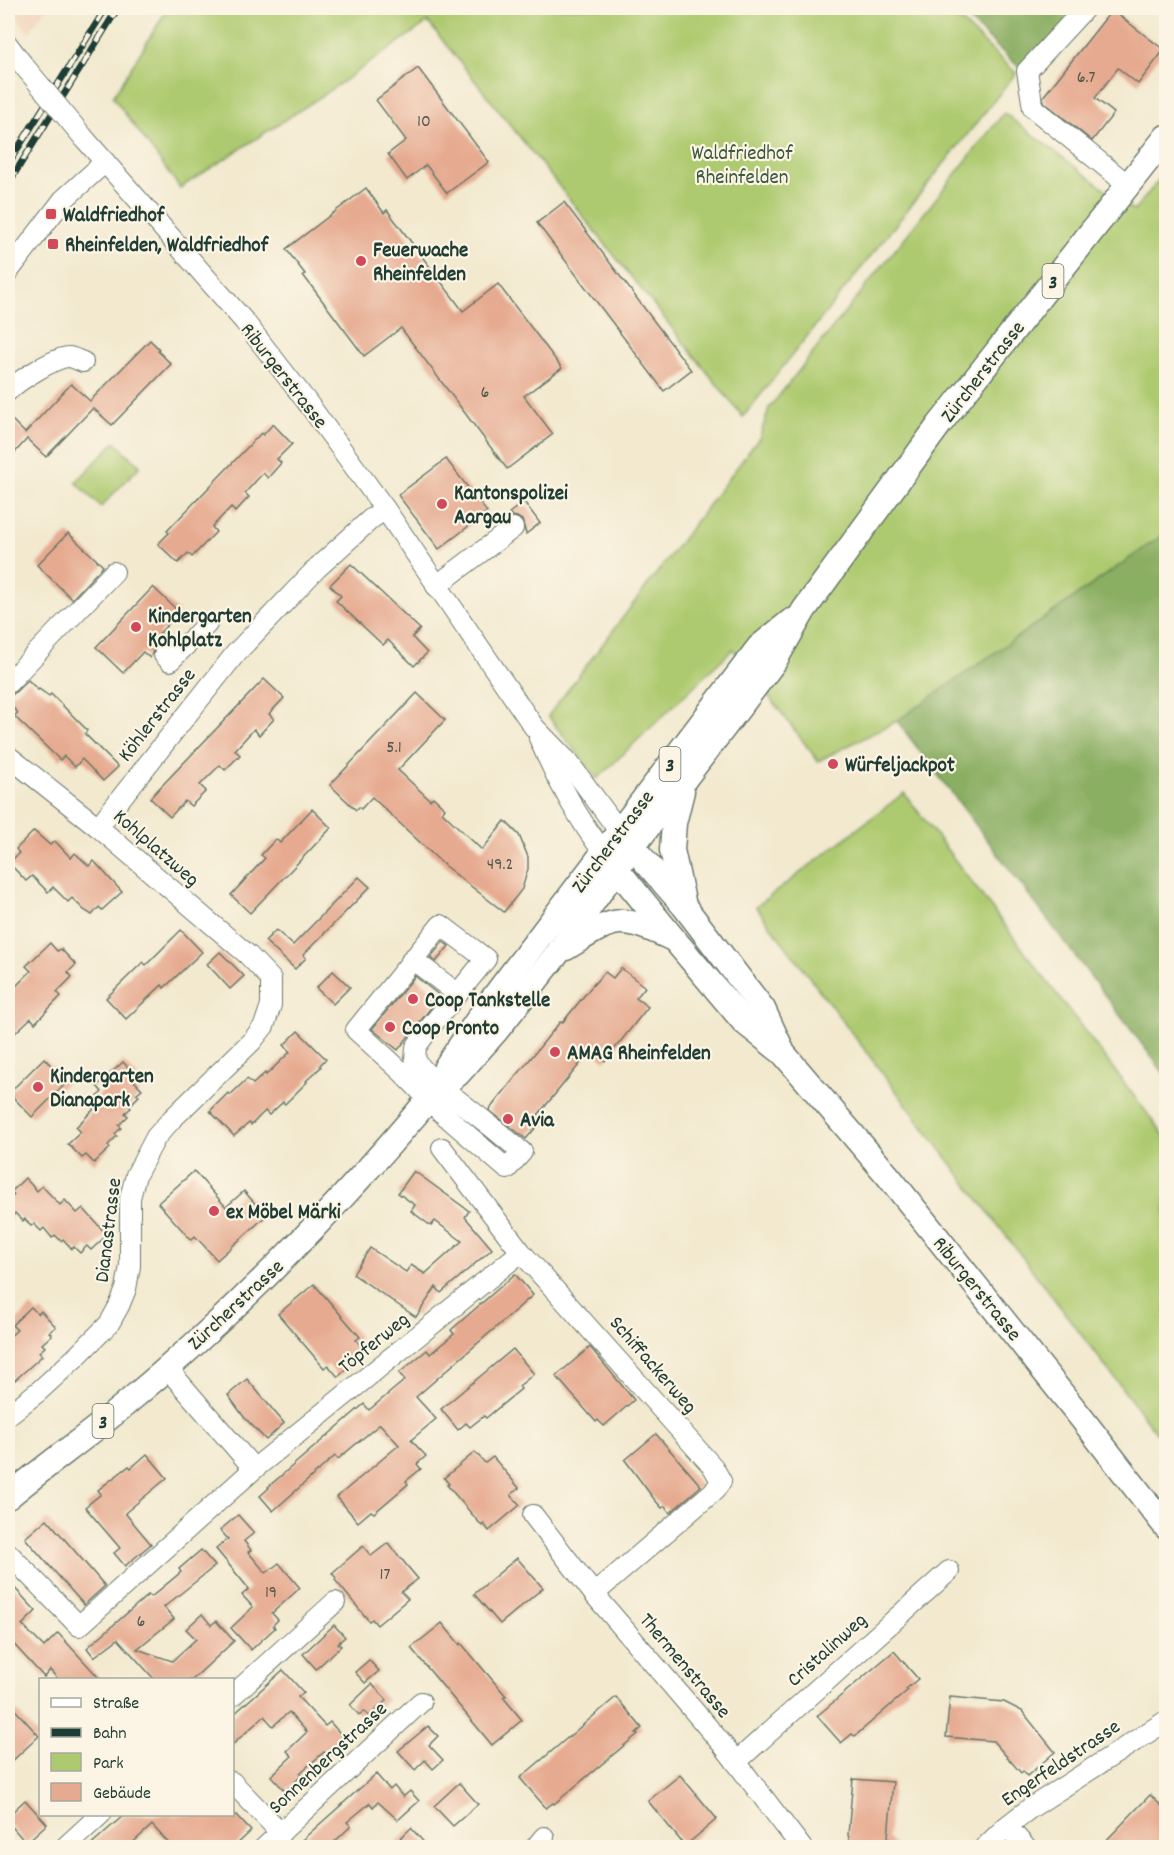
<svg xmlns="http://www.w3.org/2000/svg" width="1174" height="1855" font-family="Dekko,sans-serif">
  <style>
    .built { fill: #f1d5bd }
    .green { fill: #aeca70; stroke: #668452; stroke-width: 1.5 }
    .forest { fill: #8aae62; stroke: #54764b; stroke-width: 1.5 }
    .building { fill: #e6aa90 }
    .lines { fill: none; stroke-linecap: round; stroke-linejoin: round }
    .minor-casing { stroke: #69796a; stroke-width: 22 }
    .major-casing { stroke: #69796a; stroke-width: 27 }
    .minor { stroke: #fff; stroke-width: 20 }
    .major { stroke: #fff; stroke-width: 24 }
    .rail-casing { stroke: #1f3d34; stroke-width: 7 }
    .rail { stroke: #fcf5e5; stroke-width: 4.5; stroke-dasharray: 14; stroke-linecap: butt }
    .minor-bridge-casing { stroke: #69796a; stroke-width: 22; stroke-linecap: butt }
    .minor-bridge { stroke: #fff; stroke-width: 20 }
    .poi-dot { fill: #d1495b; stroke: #fcf5e5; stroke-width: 2 }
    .labels { text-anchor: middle; stroke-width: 4.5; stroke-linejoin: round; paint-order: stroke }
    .number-label { font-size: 18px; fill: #51584b }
    .shield { fill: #fcf5e5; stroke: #617469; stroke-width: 1.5 }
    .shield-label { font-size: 20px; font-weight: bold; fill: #1f3d34 }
    .park-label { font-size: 21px; fill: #3c5940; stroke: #fcf5e5 }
    .poi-label { font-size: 21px; font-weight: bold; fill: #1f3d34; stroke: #fcf5e5; text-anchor: start }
    .street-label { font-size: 21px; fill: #1f3d34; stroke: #fcf5e5 }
  </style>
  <rect width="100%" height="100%" fill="#fcf5e5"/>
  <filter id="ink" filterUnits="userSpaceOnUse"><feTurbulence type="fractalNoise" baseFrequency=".0167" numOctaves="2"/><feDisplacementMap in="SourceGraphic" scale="12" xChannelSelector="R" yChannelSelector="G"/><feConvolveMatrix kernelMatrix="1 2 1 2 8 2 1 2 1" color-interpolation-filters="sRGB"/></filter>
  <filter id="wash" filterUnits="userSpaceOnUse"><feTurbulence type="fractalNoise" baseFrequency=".008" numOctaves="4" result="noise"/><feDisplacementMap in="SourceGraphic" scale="24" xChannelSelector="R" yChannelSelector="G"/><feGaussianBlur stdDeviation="1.35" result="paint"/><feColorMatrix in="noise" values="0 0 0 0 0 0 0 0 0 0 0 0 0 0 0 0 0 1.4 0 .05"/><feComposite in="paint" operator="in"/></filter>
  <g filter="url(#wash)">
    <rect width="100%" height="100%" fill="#f2e9cf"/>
    <polygon class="built" points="8,8 46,8 29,33"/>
    <g class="green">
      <polygon points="168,8 947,8 1016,73 743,417 428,22 328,92 180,188 113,97"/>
      <polygon points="1004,113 1134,211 1166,171 1166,533 897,721 818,761 733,649 597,779 548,716 760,437 769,408"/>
      <polygon points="115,442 140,466 101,507 76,482"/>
      <polygon points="904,793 1166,1138 1166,1446 756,907"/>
    </g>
    <g class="forest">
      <polygon points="956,8 1087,8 1026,74"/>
      <polygon points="1166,533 1166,1076 897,721"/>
    </g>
    <g id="blocks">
      <g class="building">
        <polygon points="1112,10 1164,50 1138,84 1118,68 1095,98 1114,113 1092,141 1044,102 1043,97"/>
        <polygon points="418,68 489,162 447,193 426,165 407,180 388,154 406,140 376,100"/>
        <polygon points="366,188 384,213 387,210 463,311 498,284 562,368 524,396 553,434 507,469 401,328 364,356 303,275 305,274 286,249"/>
        <polygon points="564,202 691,370 664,391 537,223"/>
        <polygon points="150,340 159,349 158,351 171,364 112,425 93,408 46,457 27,439 8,460 8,416 25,433 71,384 90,401"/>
        <polygon points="273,424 292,444 277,459 281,463 268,478 263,473 245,493 249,497 235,512 231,507 212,527 216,532 192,557 188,553 178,563 158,544 169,533 167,531 261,433 263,435"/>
        <polygon points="446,459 487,512 439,549 398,495"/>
        <polygon points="524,502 540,523 526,534 522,520 517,517 512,516 509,513"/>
        <polygon points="68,533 103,566 72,599 37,565"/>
        <polygon points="351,564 420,629 412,637 427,653 414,666 388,640 383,645 336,601 341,596 330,585"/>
        <polygon points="153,587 179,612 159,634 166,641 155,647 150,658 143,652 123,673 96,647"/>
        <polygon points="264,679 284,698 269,714 274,719 259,735 254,729 235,750 240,755 225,770 220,765 200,785 206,791 191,806 185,801 170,817 150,798"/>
        <polygon points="28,680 38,690 39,689 49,696 51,694 87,730 85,734 118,767 103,781 82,759 75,767 64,756 60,760 14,716 18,713 8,703 8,699"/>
        <polygon points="417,693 445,720 398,770 430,800 433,797 445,808 442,812 482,850 505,821 519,835 528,857 528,869 522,889 504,912 445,866 372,797 361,809 359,807 356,810 330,785"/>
        <polygon points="312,809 331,828 250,913 231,895 265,858 261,855 276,839 280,843"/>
        <polygon points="34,831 50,845 55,841 71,858 75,853 89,866 94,861 122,892 102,910 99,907 92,915 84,910 72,898 68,902 53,887 48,892 32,876 26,881 9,863 19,853 16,849"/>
        <polygon points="359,877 370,887 303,955 306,958 295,969 265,941 276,930 293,945"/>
        <polygon points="181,930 202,952 164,988 162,985 126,1019 106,998 143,962 146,965"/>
        <polygon points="443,942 449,946 436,962 430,958"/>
        <polygon points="50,943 57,951 61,949 76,965 68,972 72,977 57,992 61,996 35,1023 31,1018 14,1034 8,1026 8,994 31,971 26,966"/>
        <polygon points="220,952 244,976 230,989 207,964"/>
        <polygon points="621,968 645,987 636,998 648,1007 605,1061 592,1049 538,1115 543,1119 526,1139 489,1110 560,1022 562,1023 592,986 605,972 613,978"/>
        <polygon points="333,971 350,987 333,1004 316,988"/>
        <polygon points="415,976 440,996 398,1050 372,1029"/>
        <polygon points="298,1031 326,1059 320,1065 321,1067 306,1081 307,1082 285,1104 283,1102 269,1115 265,1111 251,1125 249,1123 234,1136 210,1111 228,1093 230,1095 247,1079 253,1084 265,1073 266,1075 290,1052 284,1045"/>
        <polygon points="44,1058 67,1082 32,1117 9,1093"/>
        <polygon points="123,1062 138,1078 134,1081 142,1089 136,1094 139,1096 129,1106 131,1108 125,1113 128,1116 119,1125 121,1128 115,1134 117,1136 108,1145 110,1148 94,1163 86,1155 82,1158 68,1144 81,1132 76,1127 94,1109 89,1104 102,1092 97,1086"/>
        <polygon points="194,1171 226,1207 244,1191 266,1216 217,1260 195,1236 191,1240 158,1203"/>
        <polygon points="414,1171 469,1211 465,1217 492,1249 441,1293 436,1287 416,1317 353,1274 370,1248 406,1272 411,1265 425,1274 462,1241 435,1221 431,1226 411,1211 415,1205 398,1193"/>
        <polygon points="25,1178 37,1191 42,1186 60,1205 65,1200 77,1213 83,1208 107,1235 91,1250 87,1246 80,1253 74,1247 72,1249 63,1239 61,1241 55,1235 52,1238 44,1228 41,1231 34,1224 31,1226 25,1219 23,1221 15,1213 8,1221 8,1201 14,1195 11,1192"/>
        <polygon points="515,1274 533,1295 416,1397 436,1419 411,1440 426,1456 417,1464 421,1469 406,1481 408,1484 374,1513 371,1511 358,1522 337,1497 399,1445 380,1424 338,1459 335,1456 273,1511 260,1496 269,1488 268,1487 364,1404 369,1410 405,1380 399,1373 427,1350 430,1354 454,1334 451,1330"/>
        <polygon points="314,1284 360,1337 356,1340 366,1351 338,1377 328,1365 324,1368 278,1314"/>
        <polygon points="31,1307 38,1314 41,1311 56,1327 49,1332 52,1335 42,1344 45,1347 39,1352 42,1356 14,1381 8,1374 8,1338 17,1330 12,1325"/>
        <polygon points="590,1347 634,1400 604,1426 598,1420 596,1422 556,1376"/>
        <polygon points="513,1349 534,1374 519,1386 521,1389 486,1418 484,1416 470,1427 466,1423 458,1430 441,1409"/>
        <polygon points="247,1379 284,1423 266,1440 244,1417 228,1395"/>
        <polygon points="656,1434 701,1486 670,1513 665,1506 662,1508 654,1499 625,1460"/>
        <polygon points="475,1452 485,1463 493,1457 519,1488 511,1495 520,1505 489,1531 484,1524 482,1526 447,1485 449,1484 444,1478"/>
        <polygon points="147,1454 167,1478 125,1513 151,1544 125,1566 114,1553 120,1548 85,1507 101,1494 98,1490 129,1466 131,1468"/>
        <polygon points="238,1515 254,1533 244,1541 251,1550 248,1552 266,1573 279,1563 300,1588 272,1613 278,1620 273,1625 275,1628 251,1650 231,1628 253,1607 242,1595 249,1589 216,1549 228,1539 220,1530"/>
        <polygon points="47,1519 105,1586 84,1605 25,1538"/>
        <polygon points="388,1543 418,1579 401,1592 408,1599 377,1625 372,1619 369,1621 335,1580 336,1578 332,1573 363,1546 371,1556"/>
        <polygon points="201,1550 215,1566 164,1607 174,1619 137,1649 172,1661 196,1639 186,1629 202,1614 211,1625 216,1621 234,1641 192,1680 155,1680 118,1639 94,1657 87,1648 148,1595 151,1597 181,1572 179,1569"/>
        <polygon points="517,1558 543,1588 500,1624 474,1594"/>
        <polygon points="8,1581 36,1611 22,1625 44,1647 58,1633 101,1680 59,1680 50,1670 44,1677 8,1638"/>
        <polygon points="442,1623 460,1645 461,1643 506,1696 503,1697 522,1720 492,1745 411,1648"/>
        <polygon points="334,1625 345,1637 338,1643 341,1646 316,1669 303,1654"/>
        <polygon points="894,1651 918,1679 906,1689 908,1690 855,1736 852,1734 841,1743 817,1716"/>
        <polygon points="369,1660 379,1671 365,1683 355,1672"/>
        <polygon points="283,1670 304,1693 298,1697 325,1726 330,1722 345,1739 327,1755 324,1752 300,1773 302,1775 285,1791 271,1776 292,1756 287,1751 307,1732 289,1712 273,1726 264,1716 232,1745 232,1716"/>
        <polygon points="372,1684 387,1700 369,1716 364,1711 359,1715 350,1705"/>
        <polygon points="616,1697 642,1728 636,1733 638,1734 554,1804 553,1803 546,1808 520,1778"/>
        <polygon points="950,1697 1004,1702 1022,1711 1055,1752 1027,1776 1023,1771 1021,1773 993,1741 946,1737"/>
        <polygon points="8,1702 39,1736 8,1765"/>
        <polygon points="428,1726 438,1736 429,1745 443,1760 433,1769 425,1760 415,1770 398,1751"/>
        <polygon points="376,1774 390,1790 394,1786 403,1797 410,1791 419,1801 398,1820 378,1802 373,1807 370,1803 347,1822 351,1826 328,1848 293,1848"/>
        <polygon points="680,1775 717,1819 685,1846 648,1801"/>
        <polygon points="853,1779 893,1782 888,1837 897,1848 852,1848 848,1835"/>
        <polygon points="459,1783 478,1804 453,1826 434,1806"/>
        <polygon points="1150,1795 1167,1811 1167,1848 1099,1848"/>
        <polygon points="25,1800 47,1824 26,1843 8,1822 8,1816"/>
        <polygon points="124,1815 236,1815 251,1831 233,1848 173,1848 152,1825 127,1848 87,1848"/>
        <polygon points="411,1828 429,1848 390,1848"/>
      </g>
    </g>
  </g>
  <g filter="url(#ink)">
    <use href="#blocks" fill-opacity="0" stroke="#69796a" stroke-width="1.5"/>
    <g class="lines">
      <defs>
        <g id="minor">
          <polyline points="1085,8 1027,71 1033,108 1128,185"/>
          <polyline points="8,45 24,66"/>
          <polyline points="84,138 244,321 307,402 385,509 534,727 569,763 619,831"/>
          <polyline points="8,272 63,200 105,162"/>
          <path d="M8,391C18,381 55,357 69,357C73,357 79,361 83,362"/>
          <polyline points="436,586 513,528"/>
          <polyline points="164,655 170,661 207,624"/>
          <polyline points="8,683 114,572"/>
          <path d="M539,738C556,779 577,817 603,852"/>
          <polyline points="8,756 98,827 248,955 271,979 271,1005 264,1026 252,1041 172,1119 156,1137 136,1175 130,1198 130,1266 126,1289 119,1306 109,1324 76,1357 39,1391 8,1415"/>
          <polyline points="98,827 236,653 317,568 371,519 385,509"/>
          <path d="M441,925L486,959L431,1026L416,1047L415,1060C429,1079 442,1088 460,1102C481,1118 502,1135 522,1152L507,1169L441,1112L404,1074L356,1030Z"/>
          <polyline points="412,959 458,994"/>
          <polyline points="442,1148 521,1252 713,1467 721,1481 715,1490 594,1594"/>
          <polyline points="167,1368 254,1469"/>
          <polyline points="533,1515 594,1594 723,1745 802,1848"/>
          <polyline points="8,1553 79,1626 254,1469 521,1252"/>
          <polyline points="232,1696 335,1602"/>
          <polyline points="736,1762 949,1571"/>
          <polyline points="232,1782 281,1833"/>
          <polyline points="1007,1826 1026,1848"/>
          <polyline points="64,1848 101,1814"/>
          <polyline points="264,1848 421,1702"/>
          <polyline points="535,1848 544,1837"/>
          <polyline points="984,1848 1007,1826 1029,1809 1166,1721"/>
        </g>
        <g id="major">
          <polyline points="682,791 674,823 672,850 683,901"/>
          <polyline points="623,836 684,906 763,1009 781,1048"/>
          <polyline points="603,852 673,938 744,1022 783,1053 889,1177 1083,1420 1166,1527"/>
          <path d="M566,948C615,918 617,913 671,938"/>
          <polyline points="443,1076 446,1067 487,1006 759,647 791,621"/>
          <path d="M8,1497C45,1466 85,1438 122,1407C238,1311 343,1202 439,1087L458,1074L496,1031L557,954L616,869L774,662L804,610L939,425L1166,137"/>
        </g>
      </defs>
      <use href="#minor" class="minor-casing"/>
      <use href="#major" class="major-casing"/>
      <use href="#minor" class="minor"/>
      <use href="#major" class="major"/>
      <defs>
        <g id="rail">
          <polyline points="8,164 106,8"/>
          <polyline points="8,184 118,8"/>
        </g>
      </defs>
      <use href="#rail" class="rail-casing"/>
      <use href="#rail" class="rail"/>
      <defs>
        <polyline id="minor-bridge" points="24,66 84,138"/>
      </defs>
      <use href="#minor-bridge" class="minor-bridge-casing"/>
      <use href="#minor-bridge" class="minor-bridge"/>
    </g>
  </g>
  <g class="poi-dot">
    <rect x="45" y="208" width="12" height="12" rx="3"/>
    <rect x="47" y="238" width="12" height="12" rx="3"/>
    <circle cx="361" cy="261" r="6"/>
    <circle cx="442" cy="504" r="6"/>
    <circle cx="136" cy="627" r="6"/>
    <circle cx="833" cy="764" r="6"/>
    <circle cx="413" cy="999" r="6"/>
    <circle cx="390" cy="1027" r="6"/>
    <circle cx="555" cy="1052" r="6"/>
    <circle cx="38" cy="1087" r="6"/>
    <circle cx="508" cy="1119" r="6"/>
    <circle cx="214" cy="1211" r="6"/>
  </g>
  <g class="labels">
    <g class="number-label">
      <text x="1086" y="82">6.7</text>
      <text x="424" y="126">10</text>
      <text x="485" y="397">6</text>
      <text x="394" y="752">5.1</text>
      <text x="500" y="869">49.2</text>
      <text x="385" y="1579">17</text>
      <text x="271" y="1597">19</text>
      <text x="141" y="1626">6</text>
    </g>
    <g class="shield">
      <rect x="1042.5" y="264" width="21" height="34" rx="4.5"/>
      <rect x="659.5" y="747" width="21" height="34" rx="4.5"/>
      <rect x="92.5" y="1404" width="21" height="34" rx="4.5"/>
    </g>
    <g class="shield-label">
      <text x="1053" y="288">3</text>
      <text x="670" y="771">3</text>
      <text x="103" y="1428">3</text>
    </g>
    <g class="park-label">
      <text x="742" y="159">Waldfriedhof<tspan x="742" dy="24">Rheinfelden</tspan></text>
    </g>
    <g class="poi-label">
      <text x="63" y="221">Waldfriedhof</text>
      <text x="65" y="251">Rheinfelden, Waldfriedhof</text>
      <text x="373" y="256">Feuerwache<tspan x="373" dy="24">Rheinfelden</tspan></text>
      <text x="454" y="499">Kantonspolizei<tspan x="454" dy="24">Aargau</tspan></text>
      <text x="148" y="622">Kindergarten<tspan x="148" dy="24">Kohlplatz</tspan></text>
      <text x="845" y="771">Würfeljackpot</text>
      <text x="425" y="1006">Coop Tankstelle</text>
      <text x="402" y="1034">Coop Pronto</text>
      <text x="567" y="1059">AMAG Rheinfelden</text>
      <text x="50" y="1082">Kindergarten<tspan x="50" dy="24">Dianapark</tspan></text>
      <text x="520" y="1126">Avia</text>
      <text x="226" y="1218">ex Möbel Märki</text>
    </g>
    <g class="street-label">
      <text transform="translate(982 371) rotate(-52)" y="7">Zürcherstrasse</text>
      <text transform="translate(285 375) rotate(52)" y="7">Riburgerstrasse</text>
      <text transform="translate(156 714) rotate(-52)" y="7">Köhlerstrasse</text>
      <text transform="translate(612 841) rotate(-53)" y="7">Zürcherstrasse</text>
      <text transform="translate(157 847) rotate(41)" y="7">Kohlplatzweg</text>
      <text transform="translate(107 1230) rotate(-83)" y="7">Dianastrasse</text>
      <text transform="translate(978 1288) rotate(51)" y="7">Riburgerstrasse</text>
      <text transform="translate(235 1304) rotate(-43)" y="7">Zürcherstrasse</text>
      <text transform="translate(373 1342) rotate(-39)" y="7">Töpferweg</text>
      <text transform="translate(654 1364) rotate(49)" y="7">Schiffackerweg</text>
      <text transform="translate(826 1649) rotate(-42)" y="7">Cristalinweg</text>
      <text transform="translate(686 1665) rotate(50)" y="7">Thermenstrasse</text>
      <text transform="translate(327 1757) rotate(-43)" y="7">Sonnenbergstrasse</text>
      <text transform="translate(1060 1762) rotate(-34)" y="7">Engerfeldstrasse</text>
    </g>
  </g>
  <rect width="1174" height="1855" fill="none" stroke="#fcf5e5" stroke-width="30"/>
  <rect x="39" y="1678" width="195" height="138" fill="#fcf5e5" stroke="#a4ab9e" stroke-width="1.5"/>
  <rect x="51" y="1698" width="30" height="9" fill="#ffffff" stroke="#a4ab9e" stroke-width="1.5"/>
  <text x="93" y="1708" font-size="18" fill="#1f3d34">Straße</text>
  <rect x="51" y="1728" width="30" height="9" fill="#1f3d34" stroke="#a4ab9e" stroke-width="1.5"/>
  <text x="93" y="1738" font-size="18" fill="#1f3d34">Bahn</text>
  <rect x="51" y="1753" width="30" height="18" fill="#aeca70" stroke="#a4ab9e" stroke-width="1.5"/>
  <text x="93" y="1768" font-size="18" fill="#1f3d34">Park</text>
  <rect x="51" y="1783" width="30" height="18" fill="#e6aa90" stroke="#a4ab9e" stroke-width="1.5"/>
  <text x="93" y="1798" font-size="18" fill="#1f3d34">Gebäude</text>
</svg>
